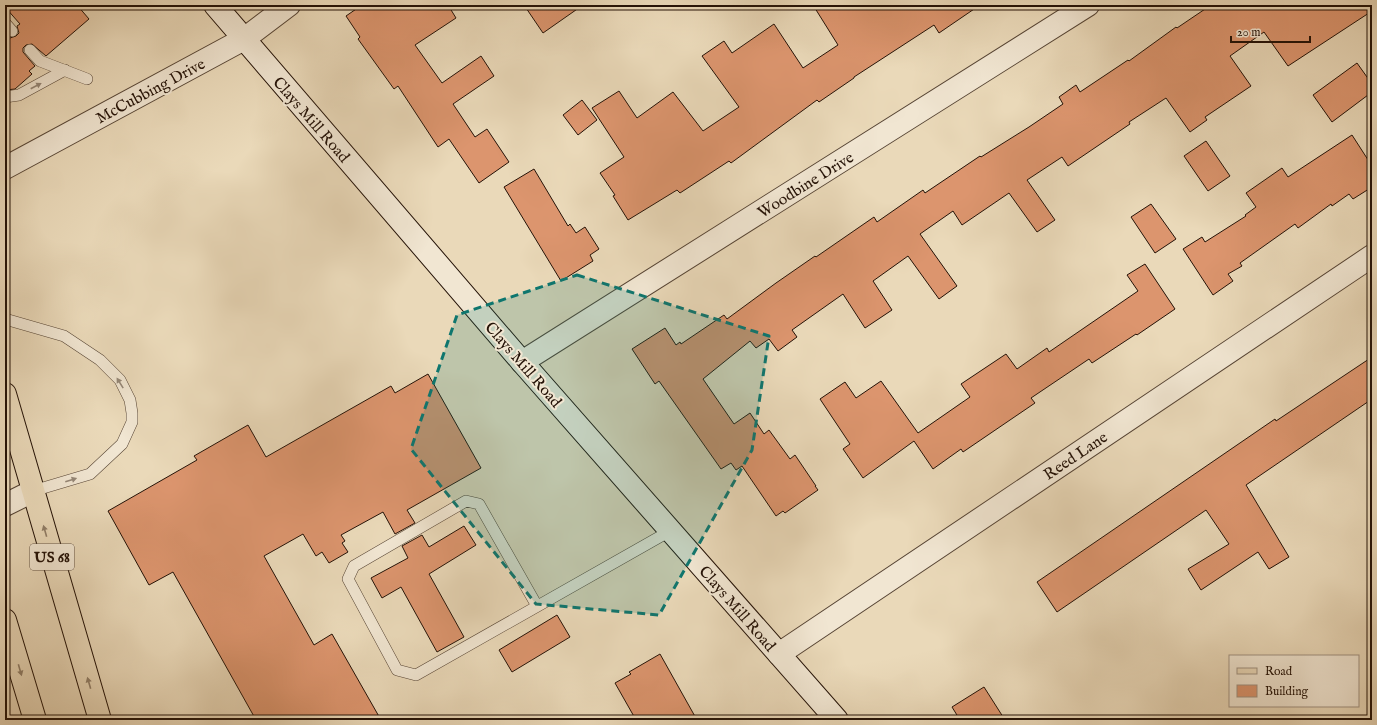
<svg xmlns="http://www.w3.org/2000/svg" width="1377" height="725" font-family="'IM FELL English',serif">
  <style>
    .building { fill: #dc956e; stroke: #241207 }
    .lines { fill: none; stroke-linecap: round; stroke-linejoin: round }
    .service-casing { stroke: #564434; stroke-width: 12 }
    .minor-casing { stroke: #564434; stroke-width: 24 }
    .secondary-casing { stroke: #241207; stroke-width: 24 }
    .primary-casing { stroke: #241207; stroke-width: 24 }
    .service { stroke: #f1e6d2; stroke-width: 11 }
    .minor { stroke: #f1e6d2; stroke-width: 22 }
    .secondary { stroke: #f1e6d2; stroke-width: 22 }
    .primary { stroke: #ead9b9; stroke-width: 22 }
    .oneway { fill: #958777 }
    .oneway2 { fill: #917f69 }
    .marked { fill: #0f766e; fill-opacity: 0.2; stroke: #0f766e; stroke-width: 3; stroke-dasharray: 8 5; stroke-linejoin: round }
    .labels { text-anchor: middle; stroke-width: 4; stroke-linejoin: round; paint-order: stroke }
    .shield { fill: #f1e6d2; stroke: #625244; stroke-width: 1 }
    .shield-label { font-size: 15px; font-weight: bold; fill: #241207 }
    .street-label { font-size: 16px; fill: #241207; stroke: #f1e6d2 }
  </style>
  <rect width="100%" height="100%" fill="#ead9b9"/>
  <filter id="stains"><feTurbulence type="fractalNoise" baseFrequency=".005" numOctaves="4"/><feColorMatrix values="0 0 0 0 .2 0 0 0 0 .09 0 0 0 0 .02 0 0 0 .5 -.17"/></filter>
  <radialGradient id="worn" r=".72"><stop offset=".6" stop-color="#630" stop-opacity="0"/><stop offset="1" stop-color="#630" stop-opacity=".3"/></radialGradient>
  <g class="building">
    <polygon points="5,5 77,5 89,19 46,56 32,44 26,45 23,48 23,52 35,66 29,71 32,74 15,89 5,90 5,37 7,36 10,38 16,36 19,33 17,26 20,24 5,7"/>
    <polygon points="362,5 448,5 456,18 415,45 442,83 481,56 494,76 453,104 475,137 487,129 509,162 479,183 449,139 438,147 398,86 394,89 358,39 360,37 346,16"/>
    <polygon points="524,5 583,5 543,33"/>
    <polygon points="813,5 980,5 939,33 934,25 854,77 854,78 819,102 817,100 731,163 729,161 680,193 677,190 628,220 613,196 615,195 600,173 624,157 592,108 619,91 637,118 673,92 703,131 739,107 702,56 724,41 732,53 774,24 803,68 838,45"/>
    <polygon points="1211,5 1372,5 1372,11 1288,66 1264,32 1230,56 1251,86 1205,117 1207,120 1190,132 1166,98 1129,122 1130,124 1068,166 1062,157 1027,180 1055,220 1037,232 1009,193 962,225 953,211 920,234 957,286 939,299 908,256 873,281 892,310 865,328 843,294 792,330 797,337 778,351 769,339 756,348 750,341 703,379 734,424 750,413 764,434 769,430 790,459 795,455 816,486 815,486 818,490 785,513 783,511 776,516 742,466 736,470 731,463 721,469 659,381 655,384 632,349 665,328 676,345 680,342 681,344 724,315 727,319 776,283 815,256 816,257 874,217 877,222 923,190 925,193 980,156 981,157 1029,127 1063,104 1059,97 1076,85 1080,92 1128,60 1129,61 1176,27 1177,28"/>
    <polygon points="1357,63 1372,84 1372,92 1332,122 1313,95"/>
    <polygon points="582,100 597,120 578,135 563,115"/>
    <polygon points="1352,135 1372,166 1372,187 1353,199 1349,194 1332,206 1331,204 1298,228 1295,224 1240,263 1242,266 1228,274 1233,281 1213,295 1183,249 1202,237 1205,242 1246,216 1245,215 1256,207 1246,193 1282,168 1288,177"/>
    <polygon points="1206,141 1230,176 1208,191 1184,156"/>
    <polygon points="534,169 568,226 570,224 576,233 585,227 599,249 590,255 593,261 561,281 504,187"/>
    <polygon points="1151,204 1176,239 1155,253 1131,217"/>
    <polygon points="1145,264 1175,309 1137,335 1136,334 1092,363 1089,359 1031,398 1035,403 963,452 961,449 933,469 914,441 863,478 843,449 850,444 820,399 845,382 856,398 881,381 918,433 970,397 961,384 1006,354 1017,369 1047,348 1049,352 1138,291 1127,275"/>
    <polygon points="1372,357 1372,399 1246,485 1289,557 1269,569 1258,552 1201,590 1188,569 1229,544 1206,510 1057,612 1037,582 1275,419 1276,421"/>
    <polygon points="428,374 481,468 407,510 415,523 395,534 383,512 341,535 345,541 342,543 348,552 329,563 322,552 316,556 303,534 264,556 314,645 332,634 381,720 256,720 173,572 149,585 108,511 197,460 194,456 248,425 266,457 391,386 395,393"/>
    <polygon points="464,526 476,545 429,574 464,637 437,652 401,587 382,598 371,578 408,558 402,546 422,535 429,547"/>
    <polygon points="557,615 570,637 512,672 499,650"/>
    <polygon points="660,654 697,720 636,720 615,683 631,674 629,672"/>
    <polygon points="984,687 1005,720 960,720 952,707"/>
  </g>
  <g class="lines">
    <defs>
      <g id="service">
        <polyline points="5,23 12,31"/>
        <polyline points="30,50 40,61 87,79"/>
        <polyline points="5,97 19,95 65,70"/>
        <polyline points="5,319 64,336 100,360 120,380 130,400 132,413 132,422 122,444 90,474 33,491"/>
        <polyline points="537,606 479,504 466,501 354,566 348,579 397,670 416,675 670,531"/>
      </g>
      <g id="minor">
        <polyline points="5,168 244,39 289,5"/>
        <polyline points="522,362 1088,5"/>
        <polyline points="5,505 33,491"/>
        <polyline points="779,654 1372,256"/>
      </g>
      <polyline id="secondary" points="215,5 522,362 837,720"/>
      <g id="primary">
        <polyline points="5,394 100,720"/>
        <polyline points="5,620 35,720"/>
      </g>
    </defs>
    <use href="#service" class="service-casing"/>
    <use href="#minor" class="minor-casing"/>
    <use href="#secondary" class="secondary-casing"/>
    <use href="#primary" class="primary-casing"/>
    <use href="#service" class="service"/>
    <use href="#minor" class="minor"/>
    <use href="#secondary" class="secondary"/>
    <use href="#primary" class="primary"/>
  </g>
  <defs><path id="oneway-solid" d="M-6-.8H1V-3.2L6.5 0L1 3.2V.8H-6Z"/></defs>
  <g class="oneway">
    <use href="#oneway-solid" transform="translate(36 86) rotate(-28)"/>
    <use href="#oneway-solid" transform="translate(120 383) rotate(-122)"/>
    <use href="#oneway-solid" transform="translate(71 480) rotate(-18)"/>
  </g>
  <g class="oneway2">
    <use href="#oneway-solid" transform="translate(45 531) rotate(-106)"/>
    <use href="#oneway-solid" transform="translate(20 670) rotate(74)"/>
    <use href="#oneway-solid" transform="translate(89 683) rotate(-106)"/>
  </g>
  <path class="marked" d="M577,275L769,336L752,450L659,615L536,604L411,449L457,315Z"/>
  <g class="labels">
    <rect class="shield" x="30" y="544" width="44" height="26" rx="3"/>
    <g class="shield-label">
      <text x="52" y="562">US 68</text>
    </g>
    <g class="street-label">
      <text transform="translate(150 90) rotate(-28)" y="6">McCubbing Drive</text>
      <text transform="translate(312 119) rotate(49)" y="6">Clays Mill Road</text>
      <text transform="translate(805 184) rotate(-32)" y="6">Woodbine Drive</text>
      <text transform="translate(524 364) rotate(49)" y="6">Clays Mill Road</text>
      <text transform="translate(1075 455) rotate(-34)" y="6">Reed Lane</text>
      <text transform="translate(738 608) rotate(49)" y="6">Clays Mill Road</text>
    </g>
  </g>
  <rect width="1377" height="725" fill="none" stroke="#ead9b9" stroke-width="20"/>
  <rect x="6" y="6" width="1365" height="713" fill="none" stroke="#241207" stroke-width="2"/>
  <rect x="10" y="10" width="1357" height="705" fill="none" stroke="#241207"/>
  <rect x="1229" y="655" width="130" height="52" fill="#f1e6d2" stroke="#9f9181"/>
  <rect x="1237" y="668" width="20" height="6" fill="#ead9b9" stroke="#9f9181"/>
  <text x="1265" y="675" font-size="12" fill="#241207">Road</text>
  <rect x="1237" y="685" width="20" height="12" fill="#dc956e" stroke="#9f9181"/>
  <text x="1265" y="695" font-size="12" fill="#241207">Building</text>
  <path d="M1231 36v6h79v-6" fill="none" stroke="#241207" stroke-width="2"/>
  <text x="1237" y="36" font-size="12" fill="#241207" stroke="#f1e6d2" stroke-width="3" paint-order="stroke">20 m</text>
  <rect width="100%" height="100%" filter="url(#stains)"/>
  <rect width="100%" height="100%" fill="url(#worn)"/>
</svg>
